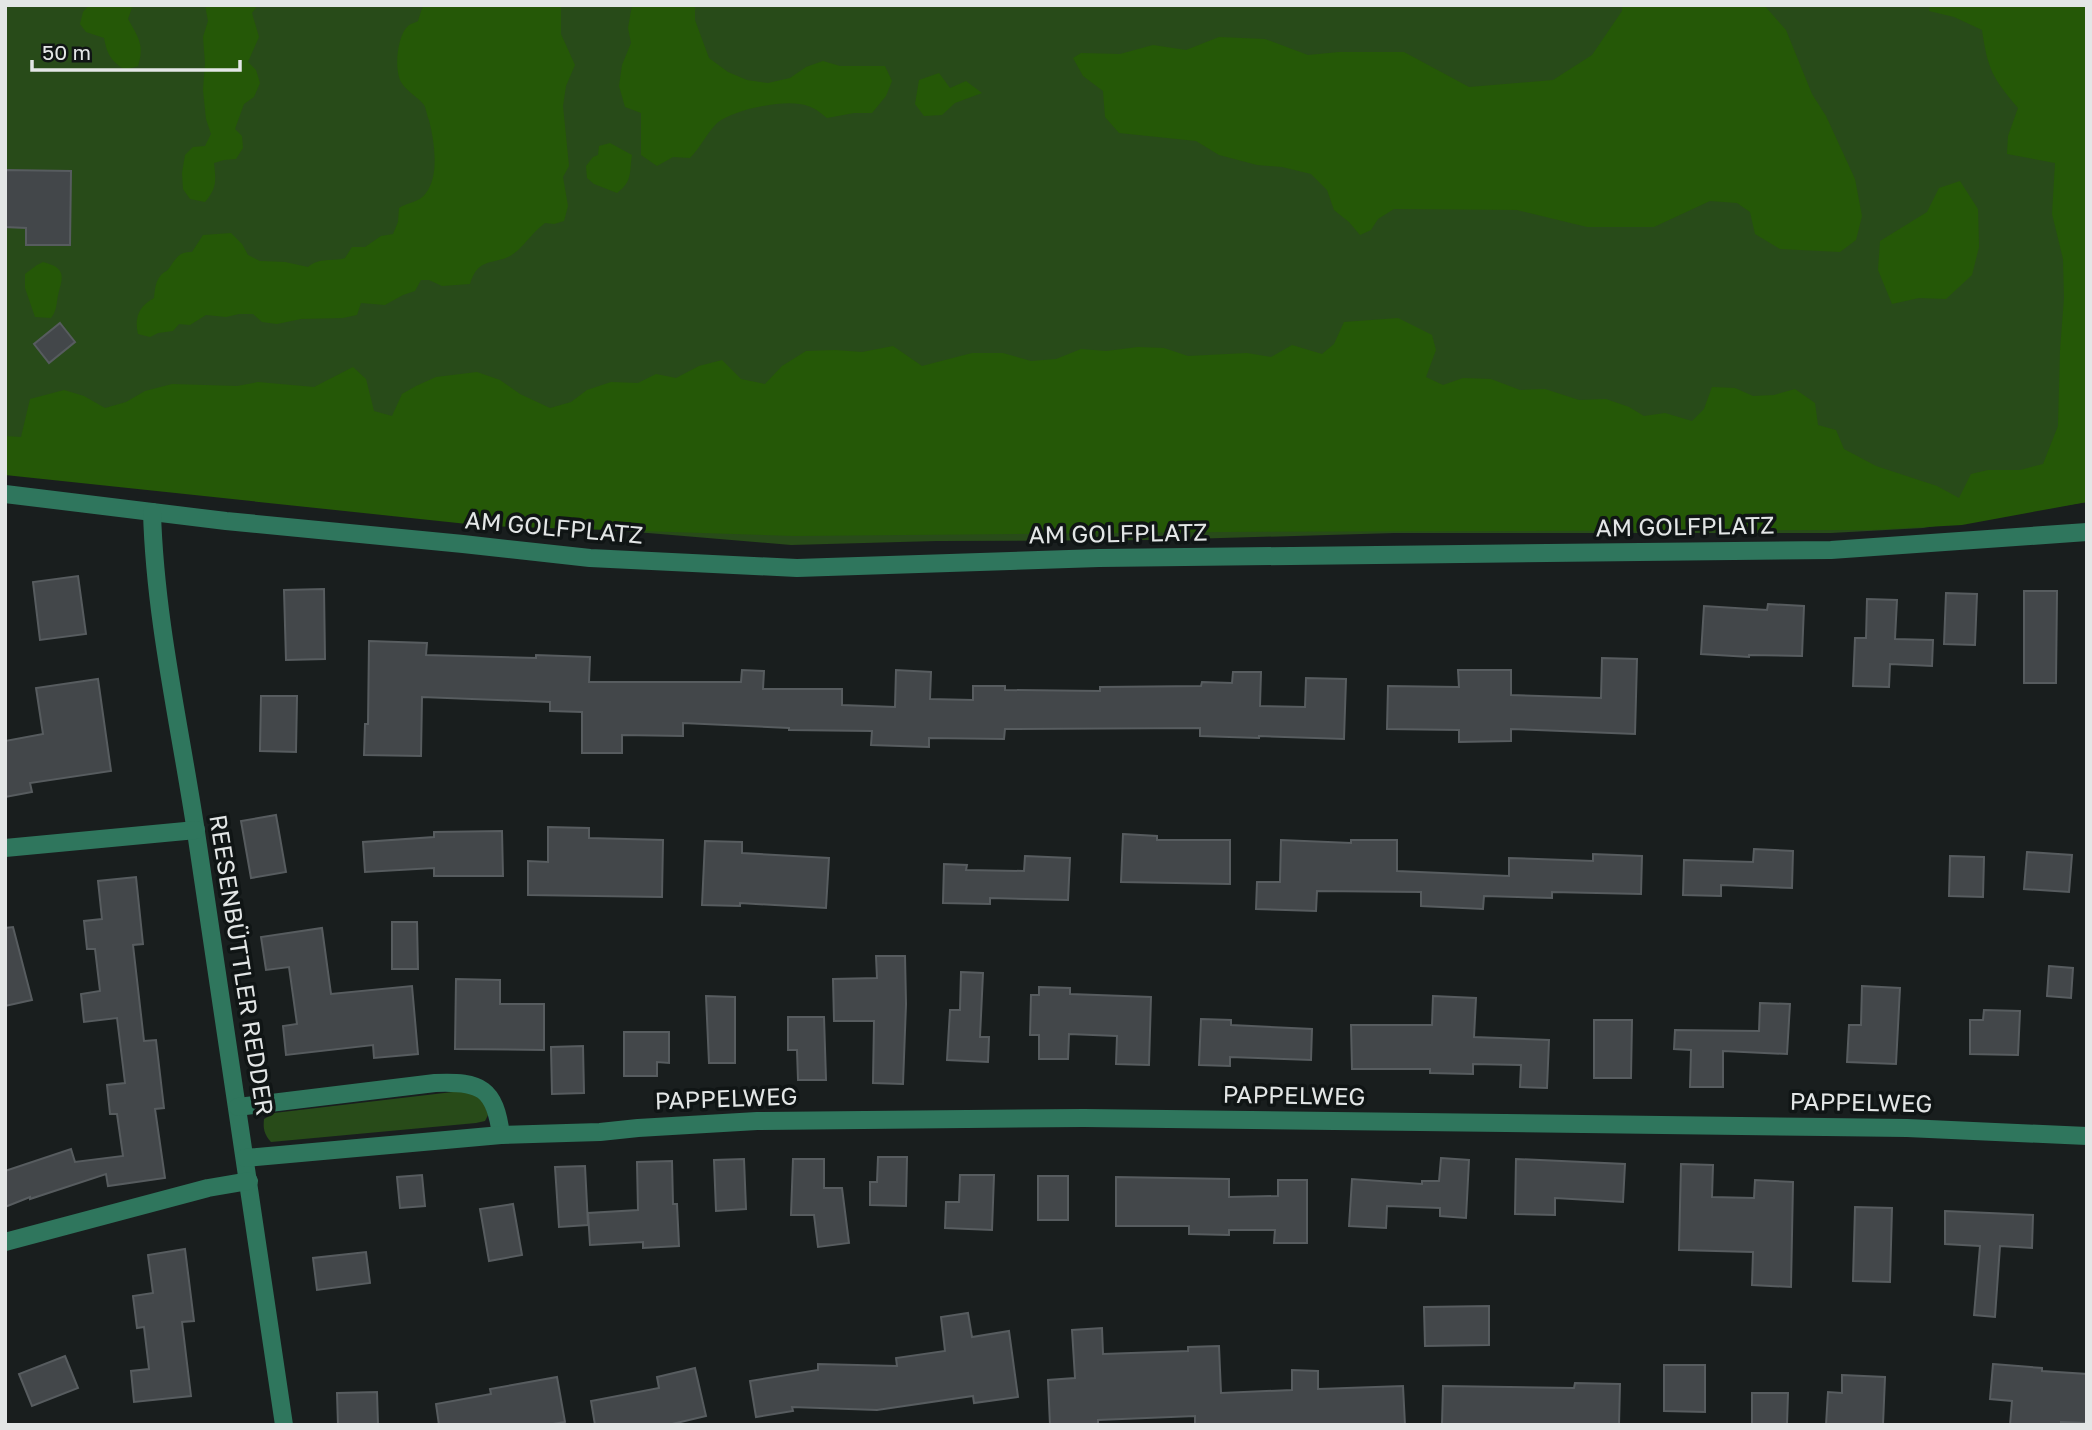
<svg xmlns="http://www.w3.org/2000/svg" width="2092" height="1430" font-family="'Golos Text',sans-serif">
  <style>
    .green { fill: #284b19 }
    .forest { fill: #255807 }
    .building { fill: #43474a; stroke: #575c5f; stroke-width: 2 }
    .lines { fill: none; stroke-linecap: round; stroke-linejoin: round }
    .minor { stroke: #2f765d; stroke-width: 18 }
    .labels { text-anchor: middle; stroke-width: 7; stroke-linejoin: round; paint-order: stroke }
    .street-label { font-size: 24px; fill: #e3e6e6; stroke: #101515 }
  </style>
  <rect width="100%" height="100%" fill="#191e1e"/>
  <g class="green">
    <polygon points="5,5 2087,5 2087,502 1923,528 1831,533 1395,533 1155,540 937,541 791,545 456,517 5,471"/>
    <path d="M461,1091L482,1097L488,1115L485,1121L476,1123L271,1142C264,1134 263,1129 264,1119L274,1113Z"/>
  </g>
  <g class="forest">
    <path d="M89,5H133L128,19C138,37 145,45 138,66L125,70C111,61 107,54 104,38L86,32L80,24L83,12Z"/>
    <path d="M205,5H258L252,13L259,37L248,62L256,70L260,83L254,97L244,104L235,129L242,136L243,148L236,159L224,160L214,163C216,181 217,188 205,202L190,199L183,189L182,173L185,155L193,147L205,146L211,134L206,119L203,90L205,63L203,37L208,21Z"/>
    <path d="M423,5H561V34L575,65L566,86L563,106L569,166L563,177L568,206L564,221L554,224L545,223C534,231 527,242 517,251C498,268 479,253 470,284L442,286L429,280H421L415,291L403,295L385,305L361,303L357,315L343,318L301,319L277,324L262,322L253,314H239L226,317L206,315L190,325L179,324L173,331L158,333L150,337L138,334C134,318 139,306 154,298C155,290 155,282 161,275C166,270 166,273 170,267C177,257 179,252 192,252L203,235L231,233L242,244L248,255L260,261L285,262L308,267C320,257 331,262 345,258L352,247H365L381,236L393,234L398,222L399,208C408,202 419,203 426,193C440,175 434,140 429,120C427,116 426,108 424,105C417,96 407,92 401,82C394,69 397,36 408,26C411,23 415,23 418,21Z"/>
    <path d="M632,5H695V20L709,58L728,72L747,80L768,83L790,78L806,67L823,61L840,66H885L892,81L886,96L872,113H854L827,118C822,114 815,108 808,106C788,98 734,109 717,123C707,133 700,148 690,158L673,157L657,166L641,155V113L625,107L619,86L622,65L631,43L628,28Z"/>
    <polygon points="1622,5 1764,5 1786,30 1812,94 1826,116 1855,179 1862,216 1856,240 1840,252 1780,249 1755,234 1750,212 1737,203 1710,201 1654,227 1587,227 1517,210 1394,209 1378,219 1371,230 1360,235 1349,222 1334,210 1327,190 1311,174 1282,167 1257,165 1219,155 1196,141 1119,133 1105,117 1103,91 1083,76 1073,58 1081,53 1120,54 1153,45 1186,50 1219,37 1265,39 1308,55 1339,52 1404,52 1469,87 1553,80 1592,55 1622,11"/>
    <path d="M1930,5H2087V502L1962,525L1873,530L1224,532L794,536L486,526L5,475V436L21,437L30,399L64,390L84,396L105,408L126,402L145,391L172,384L237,386L258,382L314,387L353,367L366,379L374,411L392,416L402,394L416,386L436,377L477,372L500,380L520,394L550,408L571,402L587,390L611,382L638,383L656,374L676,378L699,366L722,360L741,379L765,384L782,366L806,351L835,350L862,352L893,346L922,366L972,353H1003L1031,361L1056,359L1081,349L1106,351L1138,347L1164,348L1188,356L1247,353L1271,357L1292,345L1322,354L1334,344L1344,322L1398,318L1432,335L1436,350L1426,377L1443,385L1463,378L1491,379L1520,390L1545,389L1579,400L1606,399L1629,407L1644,416L1665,413L1692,421L1704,409L1712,387L1735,388L1753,396L1774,395L1795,389L1815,403L1818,425L1836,430L1844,449L1876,466L1937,486L1959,498L1971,474L1988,470H2020L2043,464L2058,426L2060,350L2064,298L2063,259L2052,214L2055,163L2007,154L2008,136L2018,108C1992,77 1988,70 1982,30L1954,17L1929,11Z"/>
    <polygon points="939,73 950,88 966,81 982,93 955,103 942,115 924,116 915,104 919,80"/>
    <path d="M610,143L632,155C629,173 633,181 617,193L594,184L587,178L586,166L593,157L598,155L599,146Z"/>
    <polygon points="1960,181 1978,209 1979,247 1972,275 1946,299 1919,298 1892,304 1878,270 1880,241 1927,212 1939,188"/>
    <path d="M43,262C62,267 65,273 59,291C56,301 58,309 51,318L35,317L25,288V274L37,265Z"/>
  </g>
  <g class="building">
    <polygon points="5,170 71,171 70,245 26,245 26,228 5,227"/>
    <polygon points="60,323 75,342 49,363 34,344"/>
    <polygon points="78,576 86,634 40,640 33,582"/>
    <polygon points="324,589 325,659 286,660 284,590"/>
    <polygon points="2024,591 2057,591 2056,683 2024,683"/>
    <polygon points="1946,593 1977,594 1975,645 1944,644"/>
    <polygon points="1867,599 1897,600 1895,639 1933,640 1932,666 1890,664 1889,687 1853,686 1855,638 1866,638"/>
    <polygon points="1768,604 1804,606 1802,656 1749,655 1749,657 1701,654 1704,606 1767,610"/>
    <polygon points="369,641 427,643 426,655 536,658 536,655 590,657 589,682 741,682 742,670 764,671 763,689 842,689 842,705 895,707 896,670 931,672 930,699 973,700 973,686 1005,686 1005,690 1100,691 1100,687 1201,686 1202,682 1232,683 1233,672 1261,672 1260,706 1305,707 1306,678 1346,679 1344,739 1259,736 1259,738 1200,736 1200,728 1005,729 1004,739 929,738 929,747 871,745 872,731 789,730 789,728 683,723 683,736 622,735 622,753 582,753 582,712 550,711 550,702 422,697 421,756 364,755 365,724 368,724"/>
    <polygon points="1602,658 1637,659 1635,734 1511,729 1511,741 1459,742 1459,730 1387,729 1388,686 1459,687 1458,670 1511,670 1511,695 1601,698"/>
    <polygon points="98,679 111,771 30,783 32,792 5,797 5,741 43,734 36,688"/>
    <polygon points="261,696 297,696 296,752 260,751"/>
    <polygon points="276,815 286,872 251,878 241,821"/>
    <polygon points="548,827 589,828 589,838 663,840 662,897 528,895 528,861 548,862"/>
    <polygon points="502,831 503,876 434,876 434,868 365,872 363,842 434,837 434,832"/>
    <polygon points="1123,834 1157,836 1157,840 1230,840 1230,884 1121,882"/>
    <polygon points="1281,840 1351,843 1351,840 1397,840 1397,871 1509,876 1509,858 1593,861 1593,854 1642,856 1641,894 1552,892 1552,898 1484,896 1483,909 1421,906 1421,892 1317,891 1316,911 1256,909 1257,882 1280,882"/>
    <polygon points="705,841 742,842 742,853 829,858 826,908 740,903 740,906 702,905"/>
    <polygon points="1754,849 1793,851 1792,888 1721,885 1721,896 1683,895 1684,860 1753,862"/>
    <polygon points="2027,852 2072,855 2069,892 2024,889"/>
    <polygon points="1025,856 1070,858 1068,900 990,898 990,904 943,903 944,864 967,865 966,870 1024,871"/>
    <polygon points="1950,856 1984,857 1983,897 1949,896"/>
    <polygon points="136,877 143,944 133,945 144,1041 156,1040 164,1108 155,1109 165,1178 108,1186 106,1174 30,1199 30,1197 5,1207 5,1171 71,1149 75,1162 123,1156 117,1114 110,1114 107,1085 125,1083 117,1018 84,1022 81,994 100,991 95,949 87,949 84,921 102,919 98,881"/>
    <polygon points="392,922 417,922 418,969 392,969"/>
    <polygon points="13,927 32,1000 5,1006 5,928"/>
    <polygon points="322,928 331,994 412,986 418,1054 374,1058 373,1045 286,1055 283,1026 297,1024 289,967 266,970 261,937"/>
    <polygon points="876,956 905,956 906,1004 903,1084 873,1083 874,1021 834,1021 833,979 877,978"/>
    <polygon points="2049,966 2073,968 2071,998 2047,996"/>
    <polygon points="961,972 983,973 980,1037 989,1037 988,1062 947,1060 950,1010 960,1010"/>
    <polygon points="456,979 500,980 500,1004 544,1004 544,1050 455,1049"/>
    <polygon points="1862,986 1900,988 1896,1064 1847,1062 1849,1025 1861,1025"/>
    <polygon points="1039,987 1070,988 1070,994 1151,997 1149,1065 1116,1064 1117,1036 1069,1034 1068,1059 1039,1059 1039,1035 1030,1035 1031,995 1039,995"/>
    <polygon points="706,996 735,997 735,1063 709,1063"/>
    <polygon points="1433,996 1476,998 1474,1037 1549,1040 1547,1088 1520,1087 1521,1065 1473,1064 1473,1074 1430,1073 1430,1069 1352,1069 1351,1025 1432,1025"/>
    <polygon points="1760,1003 1790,1004 1787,1054 1723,1051 1723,1087 1690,1087 1691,1050 1674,1049 1675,1030 1759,1031"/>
    <polygon points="1984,1010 2020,1011 2018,1055 1970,1054 1970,1020 1983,1020"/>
    <polygon points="788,1017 824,1017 826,1080 798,1080 797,1050 788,1050"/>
    <polygon points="1201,1019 1231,1020 1231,1025 1312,1029 1311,1060 1230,1057 1230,1066 1199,1065"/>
    <polygon points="1594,1020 1632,1020 1631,1078 1594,1078"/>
    <polygon points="624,1032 669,1032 669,1063 657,1062 657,1076 624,1076"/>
    <polygon points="583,1046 584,1093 552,1094 551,1047"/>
    <polygon points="878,1157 907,1157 906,1206 870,1205 870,1182 877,1182"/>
    <polygon points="1441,1158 1469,1160 1466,1218 1440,1216 1440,1208 1387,1206 1386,1228 1349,1226 1352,1179 1422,1184 1422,1181 1439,1181"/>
    <polygon points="744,1159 746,1209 716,1211 714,1160"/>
    <polygon points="793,1159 824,1159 824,1188 842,1188 849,1243 818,1247 814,1215 791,1215"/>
    <polygon points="1516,1159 1625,1164 1623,1202 1555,1198 1555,1215 1515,1214"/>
    <polygon points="672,1161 673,1204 677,1204 679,1246 643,1248 643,1242 590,1245 588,1213 638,1210 637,1162"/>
    <polygon points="1681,1164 1713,1165 1712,1197 1754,1198 1755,1180 1793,1182 1791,1287 1752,1285 1753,1252 1679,1250"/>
    <polygon points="585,1166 588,1225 559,1227 555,1167"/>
    <polygon points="422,1175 425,1206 400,1208 397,1177"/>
    <polygon points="960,1175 994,1175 992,1230 945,1228 946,1202 959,1202"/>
    <rect x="1038" y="1176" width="30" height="44"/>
    <polygon points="1116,1177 1229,1179 1229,1197 1278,1196 1278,1180 1307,1180 1307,1243 1274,1243 1275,1230 1229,1230 1229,1235 1189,1234 1189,1226 1116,1226"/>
    <polygon points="513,1204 522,1255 489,1261 480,1209"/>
    <polygon points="1855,1207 1892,1208 1890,1282 1853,1281"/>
    <polygon points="1945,1211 2033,1215 2032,1248 2000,1246 1995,1317 1974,1315 1980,1246 1945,1244"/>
    <polygon points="185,1249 194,1321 182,1322 191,1396 134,1402 131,1371 149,1369 144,1327 137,1328 133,1296 153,1293 148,1255"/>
    <polygon points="366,1252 370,1283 317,1290 313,1258"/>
    <polygon points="1489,1306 1489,1345 1425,1346 1424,1307"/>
    <polygon points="968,1313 972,1337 1009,1331 1018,1397 974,1403 973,1396 877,1410 792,1407 793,1411 756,1417 750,1381 818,1370 818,1364 897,1366 896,1358 945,1351 941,1317"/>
    <polygon points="1102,1328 1103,1354 1188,1351 1188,1347 1219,1346 1221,1393 1292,1390 1292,1370 1318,1371 1318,1389 1403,1386 1405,1425 1195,1425 1195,1416 1098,1420 1098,1425 1050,1425 1048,1380 1075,1378 1072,1330"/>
    <polygon points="65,1356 78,1388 32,1406 19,1374"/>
    <polygon points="1993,1364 2042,1368 2042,1371 2087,1374 2087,1423 2061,1422 2061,1425 2010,1425 2012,1401 1990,1399"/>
    <polygon points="1664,1365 1705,1365 1705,1412 1664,1411"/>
    <polygon points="695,1368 706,1416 668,1425 595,1425 591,1401 659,1388 657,1377"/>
    <polygon points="1842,1375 1885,1377 1883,1425 1826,1425 1828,1392 1842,1393"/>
    <polygon points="557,1377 565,1422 547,1425 439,1425 436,1404 491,1394 490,1389"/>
    <polygon points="1575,1383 1620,1384 1619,1425 1442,1425 1443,1386 1574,1388"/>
    <polygon points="377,1392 378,1425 338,1425 337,1393"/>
    <polygon points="1752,1393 1788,1393 1787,1425 1752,1425"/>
  </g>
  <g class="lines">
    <g class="minor">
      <polyline points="5,494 226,521 463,544 590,558 797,568 1099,558 1831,550 2087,532"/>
      <path d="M152,512C155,620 180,726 196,832C227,1029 255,1227 284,1425"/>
      <polyline points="5,848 196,830"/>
      <path d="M238,1107L435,1083C481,1081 495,1088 501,1135"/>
      <polyline points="245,1158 501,1135 600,1132 638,1128 757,1121 1084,1118 1825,1127 1907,1128 2087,1136"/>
      <polyline points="5,1242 208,1188 249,1181"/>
    </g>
  </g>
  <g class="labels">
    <g class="street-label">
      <text transform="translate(1685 527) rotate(-1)" y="8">AM GOLFPLATZ</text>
      <text transform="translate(554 528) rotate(5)" y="8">AM GOLFPLATZ</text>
      <text transform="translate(1118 534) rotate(-1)" y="8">AM GOLFPLATZ</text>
      <text transform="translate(241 965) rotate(81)" y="8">REESENBÜTTLER REDDER</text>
      <text transform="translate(1294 1096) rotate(1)" y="8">PAPPELWEG</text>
      <text transform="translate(726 1099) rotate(-2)" y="8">PAPPELWEG</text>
      <text transform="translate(1861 1103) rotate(1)" y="8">PAPPELWEG</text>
    </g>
  </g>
  <rect width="2092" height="1430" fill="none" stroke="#e3e6e6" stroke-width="14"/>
  <path d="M32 60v10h208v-10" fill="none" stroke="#e3e6e6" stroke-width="3.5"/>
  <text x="42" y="60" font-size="21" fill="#e3e6e6" stroke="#101515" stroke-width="5" paint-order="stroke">50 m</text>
</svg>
